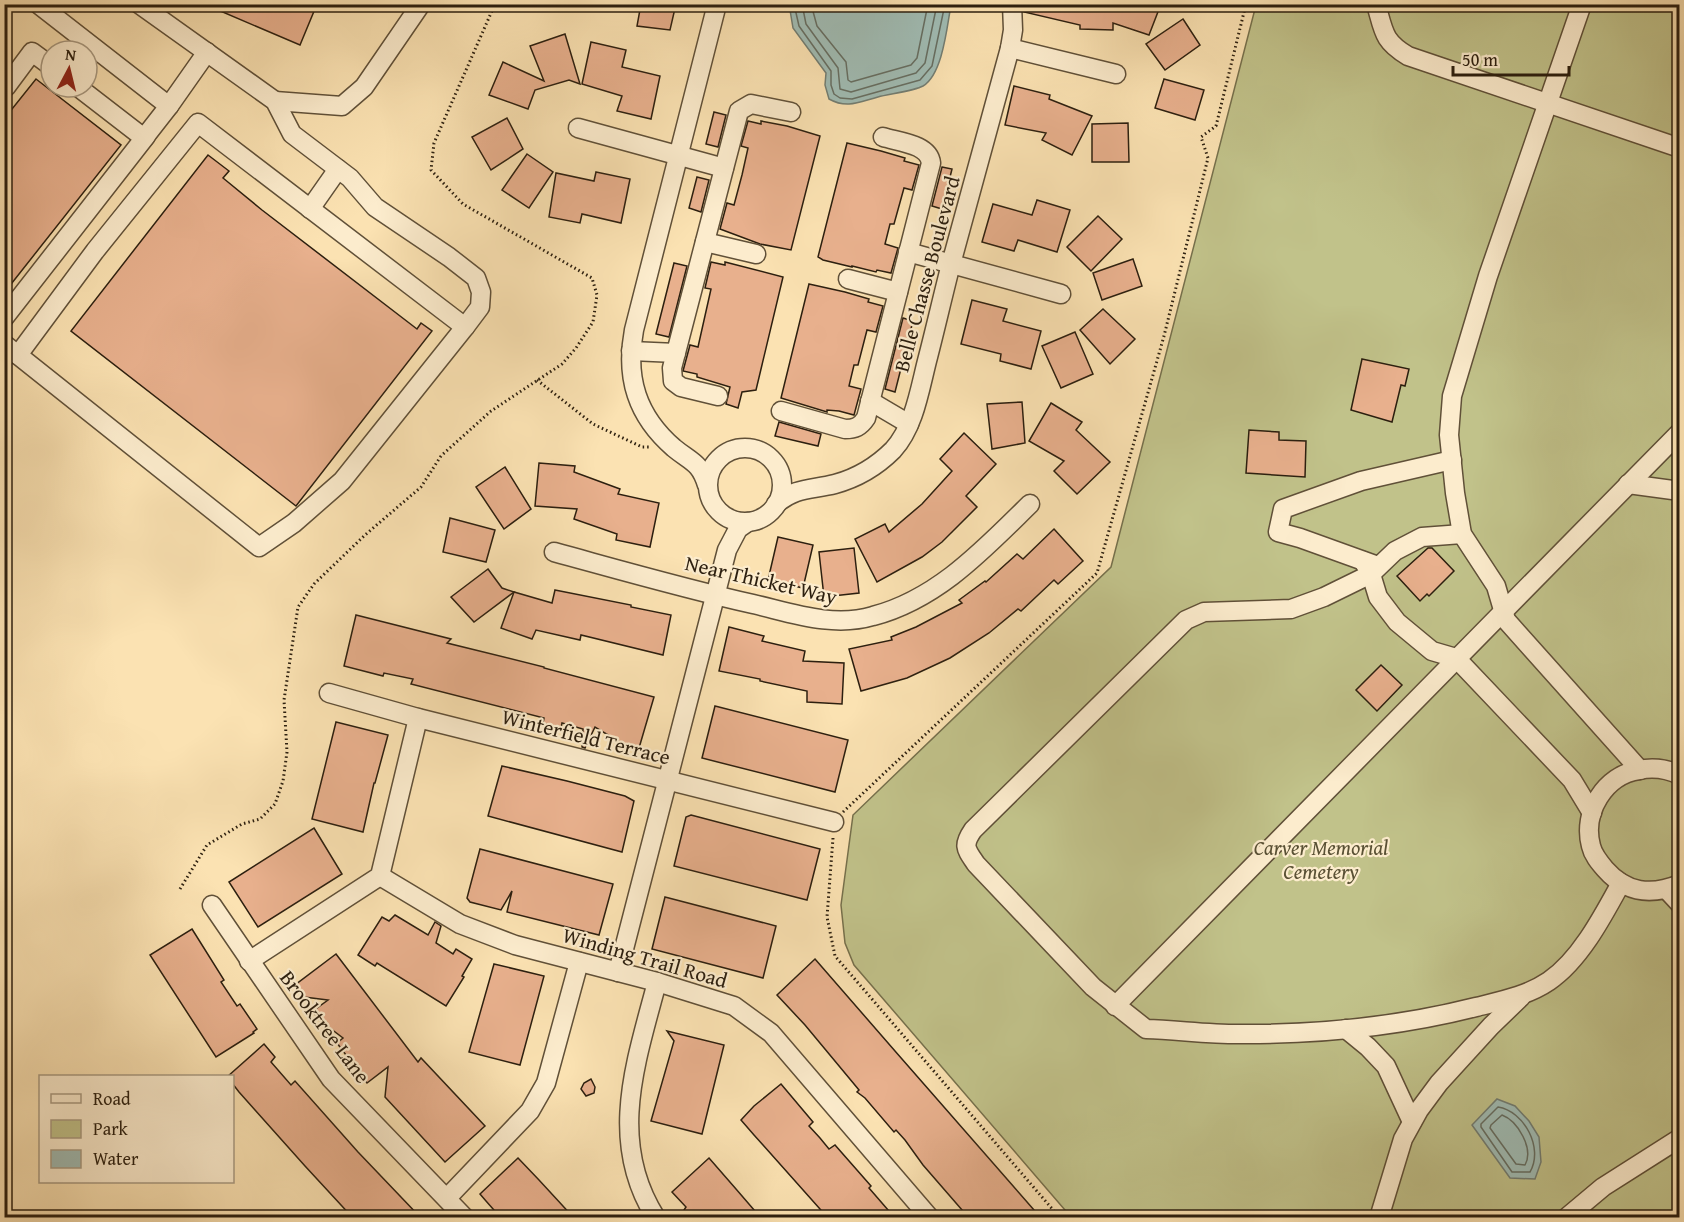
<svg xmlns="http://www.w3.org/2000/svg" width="1684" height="1222" font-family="'Gentium Book Plus',serif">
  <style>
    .green { fill: #c1c28a; stroke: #76704c; stroke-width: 1.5 }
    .water { fill: #a0bcb4; stroke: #727d72; stroke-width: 1.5 }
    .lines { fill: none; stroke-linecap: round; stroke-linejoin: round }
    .shore { stroke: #666e62; stroke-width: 1.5 }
    .building { fill: #e8b08d; stroke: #2c1f0f; stroke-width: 1.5 }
    .minor-casing { stroke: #605038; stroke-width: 21 }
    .path { stroke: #2c1f0f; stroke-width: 3; stroke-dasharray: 1.5 3; stroke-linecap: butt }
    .minor { stroke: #fceccd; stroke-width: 18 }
    .labels { text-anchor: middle; stroke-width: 4.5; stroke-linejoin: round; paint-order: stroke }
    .street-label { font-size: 21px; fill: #2c1f0f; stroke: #fceccd }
    .park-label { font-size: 21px; font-style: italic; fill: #595034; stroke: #fceccd }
  </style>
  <rect width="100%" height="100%" fill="#fbe2b2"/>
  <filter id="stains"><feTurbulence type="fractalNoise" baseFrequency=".00333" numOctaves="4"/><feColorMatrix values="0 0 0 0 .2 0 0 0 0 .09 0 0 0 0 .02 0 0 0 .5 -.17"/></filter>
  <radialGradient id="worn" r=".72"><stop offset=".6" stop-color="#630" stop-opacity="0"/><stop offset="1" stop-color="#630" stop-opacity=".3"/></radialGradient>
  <polygon class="green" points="1256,5 1679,5 1679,1217 1071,1217 854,965 845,943 841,905 853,815 1111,567"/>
  <g class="water">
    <path d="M789,4H951V5C947,26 943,74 923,86C914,91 889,94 878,97C859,102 847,109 829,99L825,85L826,73L793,28Z"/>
    <polygon points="1497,1099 1515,1106 1529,1121 1539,1137 1541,1162 1535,1179 1510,1178 1472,1125"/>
  </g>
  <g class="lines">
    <g class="shore">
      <polyline points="794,4 799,26 831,71 831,85 834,94 840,98 852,99 920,80 932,66 945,4"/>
      <polyline points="802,4 806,24 838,68 840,89 851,92 916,73 925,63 937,4"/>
      <polyline points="811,4 817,26 846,62 848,80 851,82 911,65 917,58 928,4"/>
      <path d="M1498,1107C1524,1111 1544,1148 1530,1172H1512L1481,1127V1124Z"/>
      <path d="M1502,1115C1518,1121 1534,1149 1525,1165L1516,1164L1490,1128L1491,1125Z"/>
    </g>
  </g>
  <g class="building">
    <polygon points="204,4 317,4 300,45"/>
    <polygon points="641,4 676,4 670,30 637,26"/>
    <polygon points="1023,4 1161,4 1149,35 1113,23 1113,30 1080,29 1080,25 1024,12"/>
    <polygon points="1183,19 1200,45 1165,70 1146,44"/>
    <polygon points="565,34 580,84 569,80 535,90 528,109 489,95 503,62 544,81 530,46"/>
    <polygon points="591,42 626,50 622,67 660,76 651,119 617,111 622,96 582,84"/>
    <polygon points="36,79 121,145 4,293 4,119"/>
    <polygon points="1164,79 1204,90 1195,120 1155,108"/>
    <polygon points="1014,86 1050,95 1049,99 1092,116 1072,155 1042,140 1046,133 1005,125"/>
    <polygon points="714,112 726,115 718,147 706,144"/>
    <polygon points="507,118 523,149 491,170 472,137"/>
    <polygon points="748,121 761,124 761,121 787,126 820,136 791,250 760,244 720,229 727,203 734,205 742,175 748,148 741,146"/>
    <polygon points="1128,123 1129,162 1092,162 1092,124"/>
    <polygon points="847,143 881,151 905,158 904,161 919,165 912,190 904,188 894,224 890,224 885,244 898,248 891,273 877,270 876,272 852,266 852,267 823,260 818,257"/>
    <polygon points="527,154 553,172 529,208 502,190"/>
    <polygon points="208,155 229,171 223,178 262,210 417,329 421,323 432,331 296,506 71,331"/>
    <polygon points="942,167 952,169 942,209 932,206"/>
    <polygon points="596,172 630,179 621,223 582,214 580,223 549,217 556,173 594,181"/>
    <polygon points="697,177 709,180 701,212 689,208"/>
    <polygon points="1037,200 1070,210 1057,252 1018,240 1014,251 982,242 993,204 1032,215"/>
    <polygon points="1098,216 1122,239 1091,271 1067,247"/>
    <polygon points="1133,259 1142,286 1102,300 1093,273"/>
    <polygon points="711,262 725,265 725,262 783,277 756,390 742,392 738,408 726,404 730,387 697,377 697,374 683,371 690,345 698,347 711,289 705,288"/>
    <polygon points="674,263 687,266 669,337 656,334"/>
    <polygon points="809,284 845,292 869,299 868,302 883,306 876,332 867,330 858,365 854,365 849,386 861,389 854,415 839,411 827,410 827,412 781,398"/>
    <polygon points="972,300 1007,309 1003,321 1041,331 1031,369 1000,361 1001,354 961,344"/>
    <polygon points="1103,309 1135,339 1110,364 1080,330"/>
    <polygon points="903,318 913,321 895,392 885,389"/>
    <polygon points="1075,332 1093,374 1061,388 1042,346"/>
    <polygon points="1362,359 1409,369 1405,386 1401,385 1392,422 1351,410"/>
    <polygon points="1022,402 1025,443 992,449 987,404"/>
    <polygon points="1051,403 1082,422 1076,430 1110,462 1077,494 1054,471 1064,461 1029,441"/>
    <polygon points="779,422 821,434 818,446 775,436"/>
    <polygon points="1249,430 1279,432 1279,440 1306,441 1305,477 1246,473"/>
    <polygon points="964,433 996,464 966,496 977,507 942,542 922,557 877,582 855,539 885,524 889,532 922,504 952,471 940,459"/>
    <polygon points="539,463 575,466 574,472 620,489 618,494 659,503 650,547 616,540 617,534 574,519 577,509 535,506"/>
    <polygon points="505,467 531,509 504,529 476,487"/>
    <polygon points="450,518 495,530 486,562 443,552"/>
    <polygon points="1054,529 1083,561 1058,584 1054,580 1021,611 1018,609 989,633 950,658 907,678 861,691 849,649 892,640 891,637 916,627 962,603 959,600 985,581 986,582 1017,554 1023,559"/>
    <polygon points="778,537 813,545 803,588 768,580"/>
    <polygon points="854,548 859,593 824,597 819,552"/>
    <polygon points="1428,548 1432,548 1454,571 1429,596 1427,594 1420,601 1397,576"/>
    <polygon points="488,569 502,588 514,592 474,622 451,597"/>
    <polygon points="555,590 631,605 631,607 671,615 663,655 581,635 580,640 536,630 532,639 501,628 514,592 552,603"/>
    <polygon points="356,615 451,639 447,643 544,667 544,668 654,697 639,748 623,744 595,727 585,748 582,747 583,729 562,723 561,728 543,723 544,718 411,684 413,679 384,673 383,676 344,666"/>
    <polygon points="729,627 764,636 762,641 805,651 803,661 844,663 842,704 807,702 807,691 760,681 760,679 719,671"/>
    <polygon points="1381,665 1402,685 1377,711 1356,690"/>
    <polygon points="715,706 848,740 835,792 702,758"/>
    <polygon points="336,722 388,735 375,783 374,783 363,832 312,819"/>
    <polygon points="502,766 567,781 625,796 634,801 622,852 488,816"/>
    <polygon points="691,815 820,849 807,900 674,866 686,817"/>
    <polygon points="314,828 342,874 258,927 229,882"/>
    <polygon points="480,849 613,884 599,935 507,912 512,891 501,910 470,902 467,898"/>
    <polygon points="665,897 776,926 763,978 652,949"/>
    <polygon points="395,915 428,935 435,922 441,926 436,943 453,954 456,949 472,959 462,976 464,977 446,1006 377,963 375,966 358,955 382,917 389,921"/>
    <polygon points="192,929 224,980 221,982 237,1006 240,1004 257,1029 253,1032 254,1033 216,1057 150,955"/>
    <polygon points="336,954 418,1062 421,1058 485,1126 445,1162 385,1097 388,1067 367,1083 337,1043 343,1038 318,1019 313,1011 328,1000 304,997 295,985"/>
    <polygon points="815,959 895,1051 1041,1218 969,1218 923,1165 905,1140 896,1130 894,1132 865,1098 857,1092 859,1090 805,1025 777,995"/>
    <polygon points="494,964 544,976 520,1065 469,1052"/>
    <polygon points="667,1031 724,1045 702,1134 651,1121 674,1041"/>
    <polygon points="264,1044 275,1057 271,1062 291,1085 295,1081 358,1152 421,1218 353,1218 305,1166 239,1092 232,1083 232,1077 227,1077"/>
    <polygon points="591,1079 595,1087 594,1093 586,1096 581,1089 584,1083"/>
    <polygon points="781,1084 813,1122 809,1126 820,1138 829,1149 835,1145 871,1186 869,1188 895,1218 828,1218 754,1135 741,1120 754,1106"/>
    <polygon points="518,1158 539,1180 574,1218 501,1218 486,1201 480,1194"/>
    <polygon points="709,1158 736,1189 761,1218 691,1218 688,1214 684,1210 686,1207 672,1192"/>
  </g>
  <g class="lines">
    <defs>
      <g id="minor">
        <polyline points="38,4 169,106 207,52"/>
        <path d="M1376,4C1384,32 1383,41 1408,56L1680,148"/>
        <polyline points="1582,4 1488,276 1452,396 1449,435 1455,493 1462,534 1496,586 1506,620 1640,770"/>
        <polyline points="1010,48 1116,74"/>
        <polyline points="4,86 6,87 32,52 51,66"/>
        <polyline points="78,87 144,138 169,106"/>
        <polyline points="275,101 342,106 364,87 421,4"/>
        <polyline points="578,128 724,168"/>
        <polyline points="310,209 338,169"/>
        <polyline points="705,242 756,254"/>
        <polyline points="908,252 1061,294"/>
        <polyline points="848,279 898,292"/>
        <polyline points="4,318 146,136"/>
        <polyline points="4,344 259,547 294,523 342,481 465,327"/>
        <polyline points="631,351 676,353"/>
        <polyline points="18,355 95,251 198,123 465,327 480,307 481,292 476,278 449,257 375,207 350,178 292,134 275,101 139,4"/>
        <polyline points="718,396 681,387 673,381 672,368 739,111 751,104 791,112"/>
        <polyline points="870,401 909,424"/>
        <path d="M781,411L845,429C855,429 860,427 866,418L931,163C929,144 899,142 883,137"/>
        <circle cx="745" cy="485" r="37"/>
        <polyline points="1628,484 1680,491"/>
        <path d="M707,485C700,462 691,462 674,448C637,416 625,378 634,330L717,4"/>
        <path d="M776,504C796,487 811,490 835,484C857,478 877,466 893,450C915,426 920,387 928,357C936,326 943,295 951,264C970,192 991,120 1010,48L1013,30L1012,4"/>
        <path d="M1462,534L1422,537L1395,551L1371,574L1324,597L1291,609L1204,612L1186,620L973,830C962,846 966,849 976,864L1093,987L1146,1029C1179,1030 1213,1035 1246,1034C1323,1034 1401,1026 1476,1007C1500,1001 1527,996 1549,981C1580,960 1603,916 1621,883"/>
        <path d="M554,552C620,570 686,589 753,604C792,613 833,628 873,616C938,599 984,549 1030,504"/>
        <polyline points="1363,561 1371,574 1378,597 1397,622 1432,651 1456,658 1572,780 1592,813"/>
        <polyline points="1375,565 1300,538 1278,532 1283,509 1361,481 1452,460"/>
        <polyline points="329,693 418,718 834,822"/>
        <path d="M1680,775C1667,769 1653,767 1639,770C1605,775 1582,812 1591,846C1593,855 1599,862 1605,869C1626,893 1651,896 1680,884"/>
        <polyline points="380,876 460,924 515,945 657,982 734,1006 771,1033 930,1218"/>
        <polyline points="1667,890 1680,904"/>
        <polyline points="212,905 331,1079 465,1218"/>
        <polyline points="249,961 380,876 418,718"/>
        <polyline points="618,972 727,550 738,529 748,522"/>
        <polyline points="1115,1006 1680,432"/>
        <polyline points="1346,1029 1368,1047 1386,1066 1412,1122"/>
        <polyline points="447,1198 530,1111 546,1083 579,962"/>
        <path d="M656,1218C607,1141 636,1062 657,982"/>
        <polyline points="1379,1218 1403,1139 1419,1110 1439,1083 1491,1026 1521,997"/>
        <polyline points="1566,1218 1603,1187 1680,1138"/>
      </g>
    </defs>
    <use href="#minor" class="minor-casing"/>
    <g class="path">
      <polyline points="537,380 593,424 642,447 650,447"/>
      <polyline points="843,812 1097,573 1164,336 1208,158 1201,137 1216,126 1246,4"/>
      <polyline points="833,838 827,917 835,956 1060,1218"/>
      <polyline points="180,889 207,845 242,824 260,819 275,804 283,781 287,752 284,700 298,607 314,584 365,535 421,487 441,456 491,411 562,364 576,348 593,322 597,295 592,278 463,204 431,170 434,143 495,4"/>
    </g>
    <use href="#minor" class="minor"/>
  </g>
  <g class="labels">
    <g class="street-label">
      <text transform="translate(927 274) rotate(-75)" y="7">Belle Chasse Boulevard</text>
      <text transform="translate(761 580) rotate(13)" y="7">Near Thicket Way</text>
      <text transform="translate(586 737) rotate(14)" y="7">Winterfield Terrace</text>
      <text transform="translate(645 958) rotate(16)" y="7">Winding Trail Road</text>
      <text transform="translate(325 1027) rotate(53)" y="7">Brooktree Lane</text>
    </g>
    <g class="park-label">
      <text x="1321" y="855">Carver Memorial<tspan x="1321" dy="24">Cemetery</tspan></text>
    </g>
  </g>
  <rect width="1684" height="1222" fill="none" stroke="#fbe2b2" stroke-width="24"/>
  <rect x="6" y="6" width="1672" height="1210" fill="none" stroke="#2c1f0f" stroke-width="3"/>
  <rect x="12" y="12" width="1660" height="1198" fill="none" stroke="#2c1f0f" stroke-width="1.5"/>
  <rect x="39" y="1075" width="195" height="108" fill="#fceccd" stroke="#a99a81" stroke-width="1.5"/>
  <rect x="51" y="1094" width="30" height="9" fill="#fceccd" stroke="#a99a81" stroke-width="1.5"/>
  <text x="93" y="1105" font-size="18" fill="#2c1f0f">Road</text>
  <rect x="51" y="1120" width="30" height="18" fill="#c1c28a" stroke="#a99a81" stroke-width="1.5"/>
  <text x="93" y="1135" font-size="18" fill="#2c1f0f">Park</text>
  <rect x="51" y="1150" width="30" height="18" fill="#a0bcb4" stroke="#a99a81" stroke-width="1.5"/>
  <text x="93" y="1165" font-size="18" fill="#2c1f0f">Water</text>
  <g transform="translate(69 69) rotate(7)"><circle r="28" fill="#fceccd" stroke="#a99a81" stroke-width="1.5"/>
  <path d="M0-4.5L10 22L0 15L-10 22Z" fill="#8f2418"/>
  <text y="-9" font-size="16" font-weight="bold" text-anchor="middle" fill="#2c1f0f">N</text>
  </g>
  <path d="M1453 66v9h116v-9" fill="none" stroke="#2c1f0f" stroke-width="3"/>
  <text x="1462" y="66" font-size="18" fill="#2c1f0f" stroke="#fceccd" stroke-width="4.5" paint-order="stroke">50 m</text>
  <rect width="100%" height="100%" filter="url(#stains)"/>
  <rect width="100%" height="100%" fill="url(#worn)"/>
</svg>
